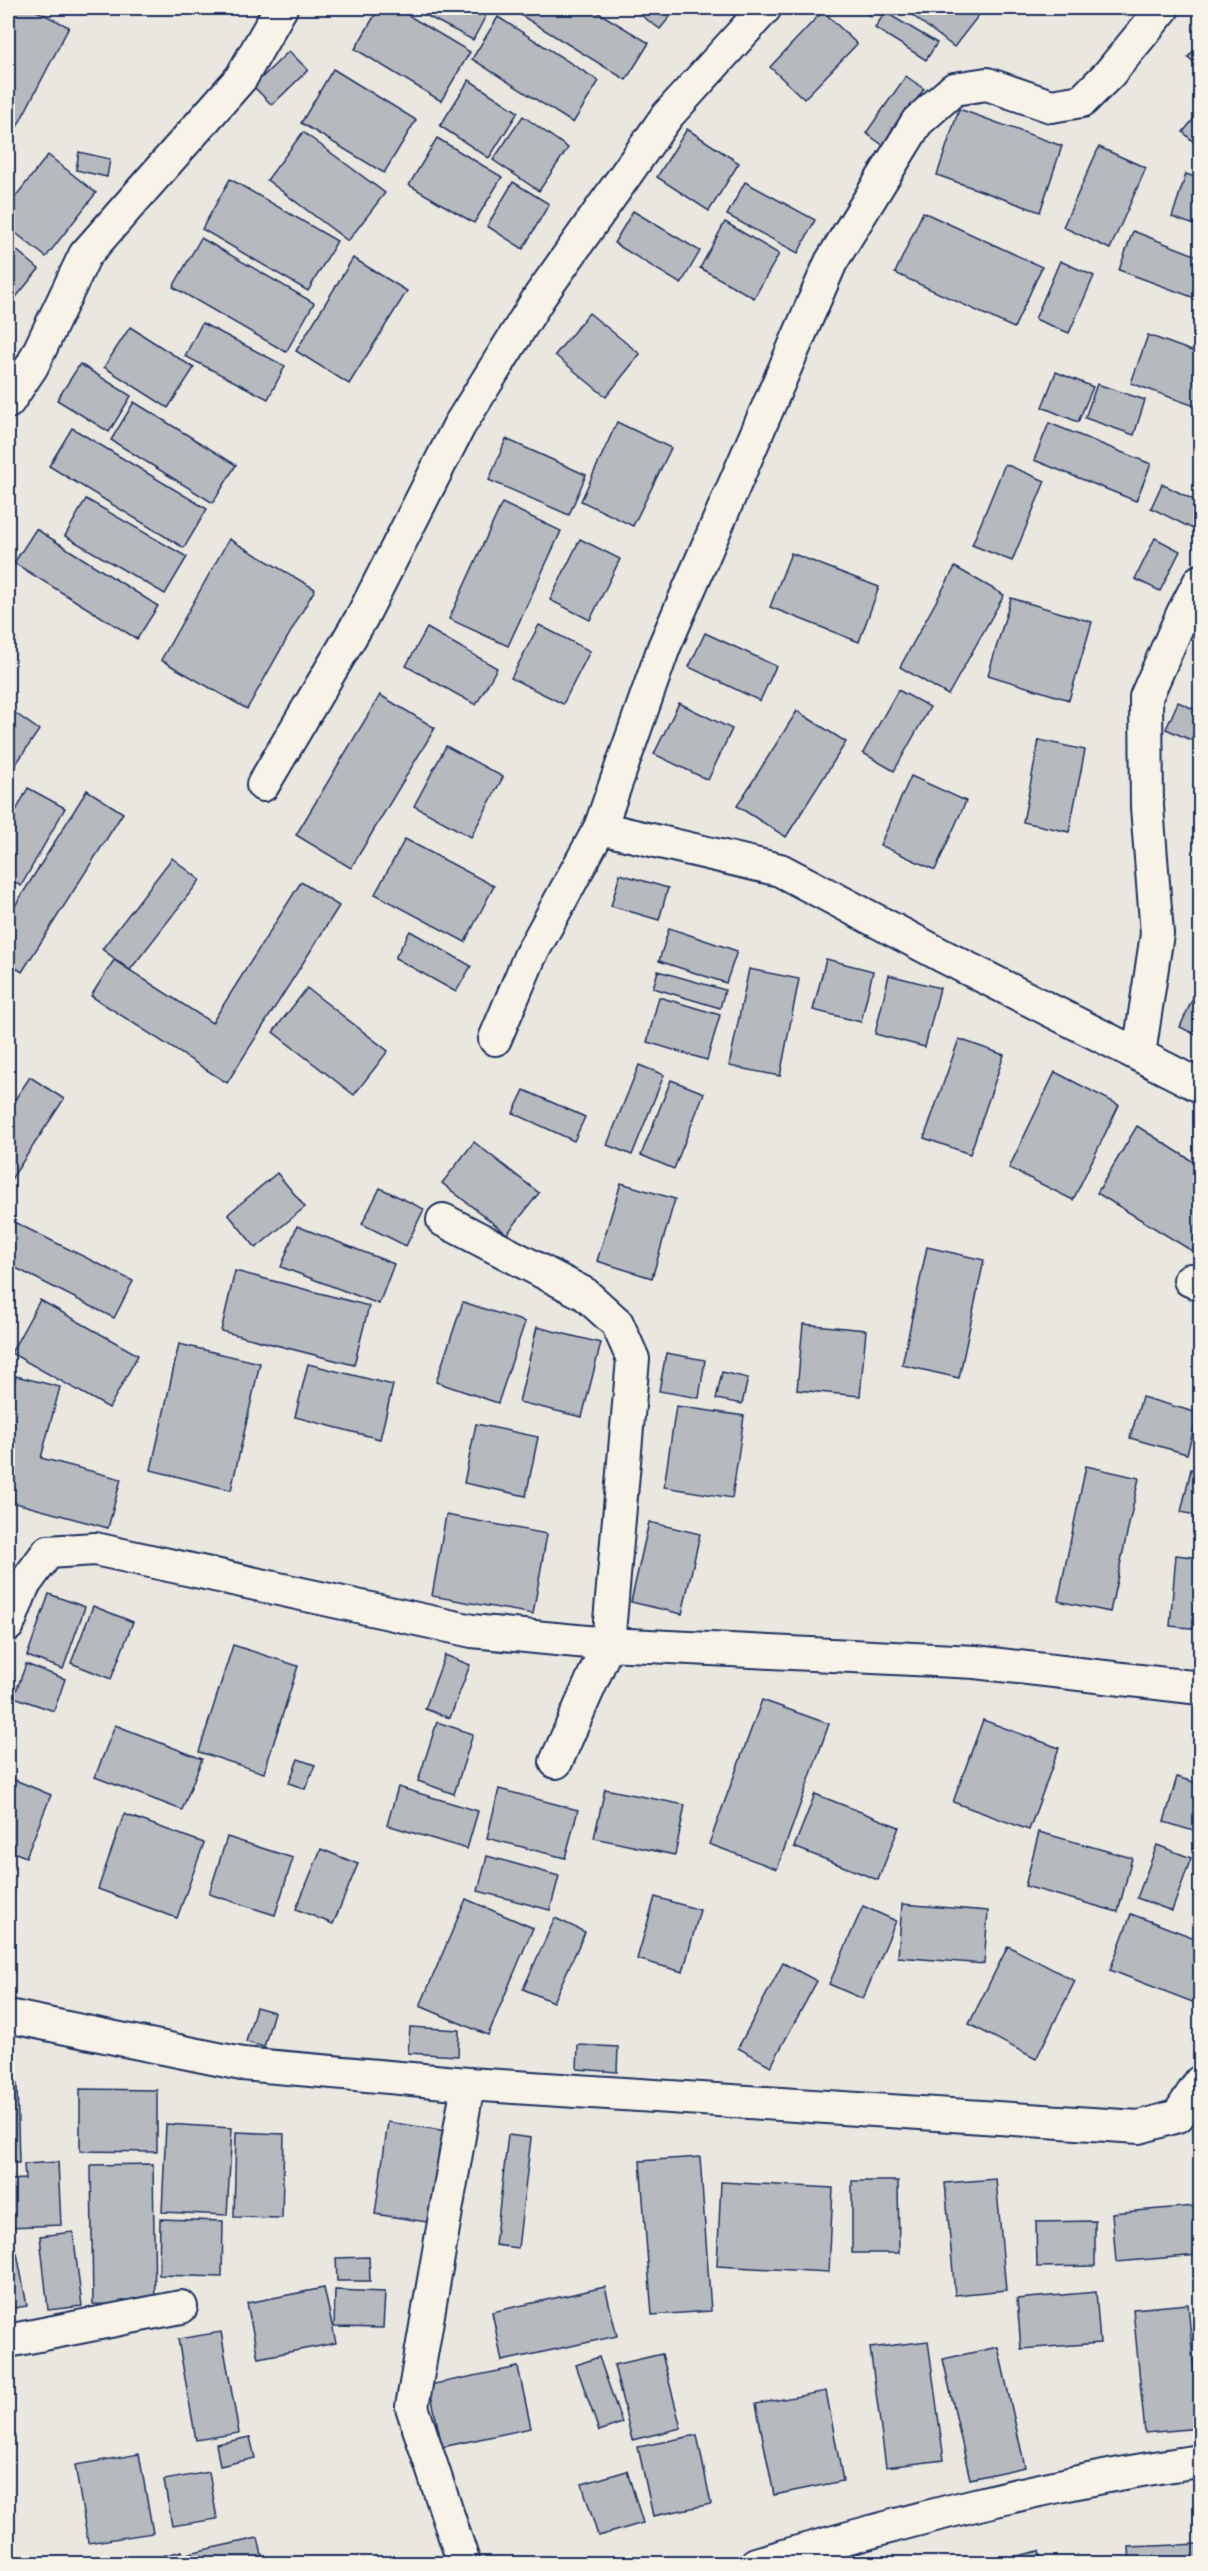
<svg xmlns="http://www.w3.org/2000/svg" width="1208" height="2571" font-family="Kalam,sans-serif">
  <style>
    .building { fill: #b6babf; stroke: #1b2f5e; stroke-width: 1.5 }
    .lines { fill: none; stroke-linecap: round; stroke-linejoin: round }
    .street-casing { stroke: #1b2f5e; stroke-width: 36 }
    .street { stroke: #f7f3e8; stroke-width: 32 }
  </style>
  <rect width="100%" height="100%" fill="#eae7e0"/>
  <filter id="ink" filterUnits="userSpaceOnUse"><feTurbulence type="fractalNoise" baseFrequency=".0167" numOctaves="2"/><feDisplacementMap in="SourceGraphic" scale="12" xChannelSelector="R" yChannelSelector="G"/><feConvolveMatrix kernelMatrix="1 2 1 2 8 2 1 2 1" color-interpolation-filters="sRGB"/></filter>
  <g filter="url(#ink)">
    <g class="building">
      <polygon points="8,8 31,8 69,27 16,129 8,124"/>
      <polygon points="379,8 396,8 470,52 441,101 355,49"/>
      <polygon points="412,8 490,8 473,40"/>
      <polygon points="509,8 591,8 649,43 626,80"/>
      <polygon points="631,8 677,8 660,29"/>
      <polygon points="859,8 879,8 871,17"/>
      <polygon points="918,8 978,8 982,11 954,47 912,15"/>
      <polygon points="823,11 857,44 804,99 770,67"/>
      <polygon points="885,12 937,43 926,60 875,28"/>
      <polygon points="498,17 599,81 573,123 472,59"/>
      <polygon points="1200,44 1200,68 1188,57"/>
      <polygon points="289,51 308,70 272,105 253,86"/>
      <polygon points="333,69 416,120 384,173 301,123"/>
      <polygon points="906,76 924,89 884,146 866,133"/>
      <polygon points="469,80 518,112 489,158 440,126"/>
      <polygon points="959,109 1062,146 1040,212 937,175"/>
      <polygon points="1200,111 1200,148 1183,132"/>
      <polygon points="523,116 568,148 539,191 493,160"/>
      <polygon points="687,129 739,163 709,211 657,177"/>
      <polygon points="303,132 385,193 348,241 267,180"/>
      <polygon points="437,138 502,177 474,223 409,185"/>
      <polygon points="1099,147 1146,168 1110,249 1063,227"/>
      <polygon points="79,152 110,159 107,177 76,170"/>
      <polygon points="48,155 96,193 46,257 8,227 8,206"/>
      <polygon points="1186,174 1200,179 1200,227 1172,217"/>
      <polygon points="230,179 337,241 308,291 202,229"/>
      <polygon points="513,182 549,204 523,249 487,226"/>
      <polygon points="745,182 815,220 798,253 727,215"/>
      <polygon points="633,211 700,251 681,284 614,243"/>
      <polygon points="923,212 1042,267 1014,328 895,273"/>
      <polygon points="725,222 779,254 754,298 700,268"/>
      <polygon points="1133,231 1200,257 1200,300 1119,270"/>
      <polygon points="201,238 314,303 286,352 173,287"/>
      <polygon points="8,243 39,269 8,307"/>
      <polygon points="353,258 407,291 349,384 296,351"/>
      <polygon points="1060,261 1094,276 1069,333 1035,319"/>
      <polygon points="589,313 640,354 606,397 555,355"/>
      <polygon points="202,323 285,366 268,399 185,356"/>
      <polygon points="130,327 194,368 168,408 104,367"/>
      <polygon points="1148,335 1200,354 1200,408 1131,383"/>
      <polygon points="80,364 131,396 109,432 57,400"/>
      <polygon points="1056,372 1093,387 1078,422 1042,407"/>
      <polygon points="1097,384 1145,400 1134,435 1085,418"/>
      <polygon points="134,402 236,465 213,503 111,440"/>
      <polygon points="617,422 671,448 633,526 581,501"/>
      <polygon points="1049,423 1151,464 1136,501 1034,460"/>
      <polygon points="72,428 207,509 184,548 49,466"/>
      <polygon points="506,439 586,475 569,515 489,480"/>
      <polygon points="1005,464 1045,481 1012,561 972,545"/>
      <polygon points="1162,484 1200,503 1200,519 1195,530 1151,508"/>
      <polygon points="86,499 187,557 165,594 65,536"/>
      <polygon points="502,503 561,531 508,646 449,619"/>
      <polygon points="36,529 158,606 137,639 14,563"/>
      <polygon points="1155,538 1180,551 1160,591 1135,579"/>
      <polygon points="229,539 315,589 247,709 161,660"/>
      <polygon points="580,539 620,559 590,620 550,600"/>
      <polygon points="791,553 879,587 859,642 770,607"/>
      <polygon points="955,567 1004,595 948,695 900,667"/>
      <polygon points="1011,598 1092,622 1069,700 988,675"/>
      <polygon points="539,625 590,651 563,704 511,678"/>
      <polygon points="427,628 497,668 476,705 406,666"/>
      <polygon points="705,633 776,666 760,701 689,667"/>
      <polygon points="898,690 930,707 894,771 863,753"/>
      <polygon points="380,695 435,728 351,868 296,835"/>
      <polygon points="1178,702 1200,712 1200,719 1191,740 1166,729"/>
      <polygon points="679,703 732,729 708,780 654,754"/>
      <polygon points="8,708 39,730 8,776"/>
      <polygon points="797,711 846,742 786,837 737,806"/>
      <polygon points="1039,740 1085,750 1069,832 1023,822"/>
      <polygon points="446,746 503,777 471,837 414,806"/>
      <polygon points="911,776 966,801 935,870 880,845"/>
      <polygon points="28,788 65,808 21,886 8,879 8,826"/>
      <polygon points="87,790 123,813 22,972 8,963 8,917"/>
      <polygon points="405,839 494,886 465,942 375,894"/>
      <polygon points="172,858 200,880 130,970 102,949"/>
      <polygon points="620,874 668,888 659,920 611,906"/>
      <polygon points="301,882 339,906 227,1083 91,996 114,960 212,1023"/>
      <polygon points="669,928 737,951 726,983 659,961"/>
      <polygon points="410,931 471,966 456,992 395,958"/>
      <polygon points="826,959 873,971 861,1022 813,1010"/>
      <polygon points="749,969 799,979 780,1076 729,1066"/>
      <polygon points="658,971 725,990 720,1008 653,988"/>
      <polygon points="889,975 940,988 925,1047 875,1034"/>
      <polygon points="1200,982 1200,1037 1180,1027"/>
      <polygon points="307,988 388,1051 354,1095 273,1032"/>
      <polygon points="659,997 720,1015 707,1060 647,1042"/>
      <polygon points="959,1039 1004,1055 970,1154 924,1138"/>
      <polygon points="639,1065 664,1075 632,1155 607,1145"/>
      <polygon points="1055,1072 1119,1105 1073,1200 1009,1168"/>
      <polygon points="30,1077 64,1099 8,1184 8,1110"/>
      <polygon points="671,1080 704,1093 674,1169 641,1155"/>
      <polygon points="524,1090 585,1117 574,1141 513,1113"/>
      <polygon points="1137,1126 1200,1166 1200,1237 1192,1251 1097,1193"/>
      <polygon points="474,1142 539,1193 507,1234 442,1183"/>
      <polygon points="277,1173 305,1207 256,1248 228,1214"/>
      <polygon points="621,1183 675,1199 652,1278 597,1261"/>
      <polygon points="380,1188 424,1209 406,1246 362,1224"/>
      <polygon points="8,1219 133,1281 114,1318 8,1264"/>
      <polygon points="297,1226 394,1264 379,1304 281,1267"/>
      <polygon points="927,1247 984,1260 959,1378 902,1365"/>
      <polygon points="235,1271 369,1306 354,1365 221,1331"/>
      <polygon points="40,1300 138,1355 109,1408 11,1353"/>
      <polygon points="463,1302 525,1322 498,1403 436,1382"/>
      <polygon points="803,1324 866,1330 860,1396 797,1390"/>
      <polygon points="537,1327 601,1343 582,1417 519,1402"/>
      <polygon points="179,1344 260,1363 231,1490 151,1470"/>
      <polygon points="666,1353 705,1360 699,1398 659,1391"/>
      <polygon points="308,1364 393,1385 380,1439 295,1417"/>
      <polygon points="722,1372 748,1378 742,1404 716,1399"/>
      <polygon points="16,1376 60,1387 41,1458 121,1479 108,1528 8,1501 8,1407"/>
      <polygon points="1142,1397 1198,1413 1187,1454 1130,1438"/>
      <polygon points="676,1406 744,1416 732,1498 664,1487"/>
      <polygon points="476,1424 538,1437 526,1496 464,1483"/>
      <polygon points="1086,1466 1139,1478 1110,1612 1058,1601"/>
      <polygon points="1191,1469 1200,1471 1200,1516 1181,1512"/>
      <polygon points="446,1515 547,1534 533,1614 432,1596"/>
      <polygon points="649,1522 700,1534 682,1614 631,1602"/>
      <polygon points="1176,1555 1200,1558 1200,1629 1170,1626"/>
      <polygon points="49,1594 85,1607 63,1669 27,1656"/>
      <polygon points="93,1606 133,1622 111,1679 71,1663"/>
      <polygon points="233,1645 298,1666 264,1773 199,1752"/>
      <polygon points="445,1655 470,1665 450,1718 425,1709"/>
      <polygon points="26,1664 65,1679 54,1711 14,1697"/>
      <polygon points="762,1700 829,1724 777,1869 709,1844"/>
      <polygon points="983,1720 1059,1748 1029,1830 953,1802"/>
      <polygon points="437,1722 473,1734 454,1794 418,1781"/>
      <polygon points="115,1725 202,1759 182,1810 95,1777"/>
      <polygon points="298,1759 315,1765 305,1789 289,1783"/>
      <polygon points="8,1777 51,1795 26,1857 8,1850"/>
      <polygon points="1177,1777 1200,1784 1200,1833 1164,1822"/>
      <polygon points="398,1787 478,1811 467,1849 387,1825"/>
      <polygon points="499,1789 578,1810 565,1858 487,1838"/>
      <polygon points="605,1789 685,1805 675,1855 594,1838"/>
      <polygon points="815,1794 899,1827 878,1880 794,1847"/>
      <polygon points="124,1814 204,1843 177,1918 98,1889"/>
      <polygon points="1039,1832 1132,1858 1118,1912 1025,1886"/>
      <polygon points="227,1837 293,1858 275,1915 209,1894"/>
      <polygon points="1157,1845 1191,1858 1172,1911 1137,1898"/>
      <polygon points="321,1849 358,1864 333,1924 296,1909"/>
      <polygon points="487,1856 559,1876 550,1910 478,1891"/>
      <polygon points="655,1897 700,1910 683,1972 637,1959"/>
      <polygon points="466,1899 533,1928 488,2035 420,2006"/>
      <polygon points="902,1904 988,1911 984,1964 898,1957"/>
      <polygon points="863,1906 896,1921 863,1999 829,1984"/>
      <polygon points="1131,1914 1200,1940 1200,2005 1110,1970"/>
      <polygon points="555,1918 585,1932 553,2002 523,1989"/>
      <polygon points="1008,1946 1075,1981 1036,2059 969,2024"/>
      <polygon points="783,1963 817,1981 771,2066 738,2048"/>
      <polygon points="256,2007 274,2012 264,2047 246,2042"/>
      <polygon points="410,2027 459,2030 458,2056 408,2053"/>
      <polygon points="578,2045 618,2047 617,2072 577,2069"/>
      <polygon points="8,2084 17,2084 19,2163 8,2163"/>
      <polygon points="80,2089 157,2090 157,2152 80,2151"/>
      <polygon points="388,2122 446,2131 433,2223 375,2214"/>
      <polygon points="166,2124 232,2128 227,2215 162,2212"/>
      <polygon points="236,2132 284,2134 282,2218 234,2217"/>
      <polygon points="508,2135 531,2138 518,2248 495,2245"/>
      <polygon points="700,2157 711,2311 652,2315 640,2161"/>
      <polygon points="58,2162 61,2225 8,2227 8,2180 25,2179 24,2164"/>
      <polygon points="153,2164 155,2305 93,2304 91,2165"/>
      <polygon points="996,2179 1006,2290 955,2295 945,2183"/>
      <polygon points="852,2181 898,2181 899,2253 852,2253"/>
      <polygon points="721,2182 833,2188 829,2272 717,2266"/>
      <polygon points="1195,2206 1199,2255 1116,2262 1112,2213"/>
      <polygon points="160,2219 223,2221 222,2277 159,2275"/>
      <polygon points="1095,2221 1095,2266 1037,2267 1036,2222"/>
      <polygon points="73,2232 82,2306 48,2310 40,2236"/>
      <polygon points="17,2253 27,2306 8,2309 8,2255"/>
      <polygon points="369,2257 370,2281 337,2281 336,2258"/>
      <polygon points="605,2287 617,2336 502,2361 492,2312"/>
      <polygon points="324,2288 336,2343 258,2358 247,2303"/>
      <polygon points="335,2290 385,2292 383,2328 334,2327"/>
      <polygon points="1096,2292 1100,2343 1021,2349 1017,2299"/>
      <polygon points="1188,2304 1199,2428 1145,2433 1133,2309"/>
      <polygon points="221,2332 239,2433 196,2440 178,2339"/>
      <polygon points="928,2341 944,2460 886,2467 870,2348"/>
      <polygon points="998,2347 1025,2467 970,2479 943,2359"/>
      <polygon points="662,2354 681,2428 632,2440 614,2365"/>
      <polygon points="599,2357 622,2423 599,2431 576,2365"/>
      <polygon points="518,2367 531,2428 442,2447 429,2385"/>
      <polygon points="826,2391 843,2481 774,2495 756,2404"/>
      <polygon points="697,2435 711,2504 653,2516 638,2447"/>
      <polygon points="250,2437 255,2458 220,2466 216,2444"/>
      <polygon points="139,2454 153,2533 88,2543 75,2465"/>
      <polygon points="627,2471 643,2523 598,2536 582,2484"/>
      <polygon points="209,2472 217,2519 172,2526 164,2480"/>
      <polygon points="258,2538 264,2564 192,2564 189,2553"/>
      <polygon points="1200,2544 1200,2564 1130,2564 1129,2547"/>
      <polygon points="182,2551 186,2564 135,2563"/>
      <polygon points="1039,2551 1042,2564 1010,2564 1009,2558"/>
    </g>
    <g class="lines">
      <defs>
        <g id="street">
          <polyline points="8,402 32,366 85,255 241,78 281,8"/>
          <polyline points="263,785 362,617 459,426 540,296 667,116 765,8"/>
          <polyline points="600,828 780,870 943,956 1200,1086"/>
          <polyline points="495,1039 530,956 600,828 664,647 831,262 917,122 954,89 987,84 1051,106 1082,101 1109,74 1163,8"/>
          <polyline points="1139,1054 1157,934 1147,807 1146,697 1183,613 1200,581"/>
          <polyline points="443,1220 585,1294 617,1323 633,1359 608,1644 556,1762"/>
          <polyline points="1190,1280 1200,1284"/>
          <polyline points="8,1625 23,1586 48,1552 95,1549 472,1631 608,1644 975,1662 1200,1688"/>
          <polyline points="8,2016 242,2064 468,2084 1139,2127 1178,2116 1200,2082"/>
          <polyline points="8,2341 181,2307"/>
          <polyline points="464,2564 412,2407 468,2084"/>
          <path d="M756,2564C903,2522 1049,2482 1200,2461"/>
        </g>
      </defs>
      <use href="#street" class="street-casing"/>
      <use href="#street" class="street"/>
    </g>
  </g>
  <rect width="1208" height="2571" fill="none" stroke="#f7f3e8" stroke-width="30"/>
  <rect x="15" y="15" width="1178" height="2541" fill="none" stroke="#1b2f5e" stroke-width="2" filter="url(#ink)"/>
</svg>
